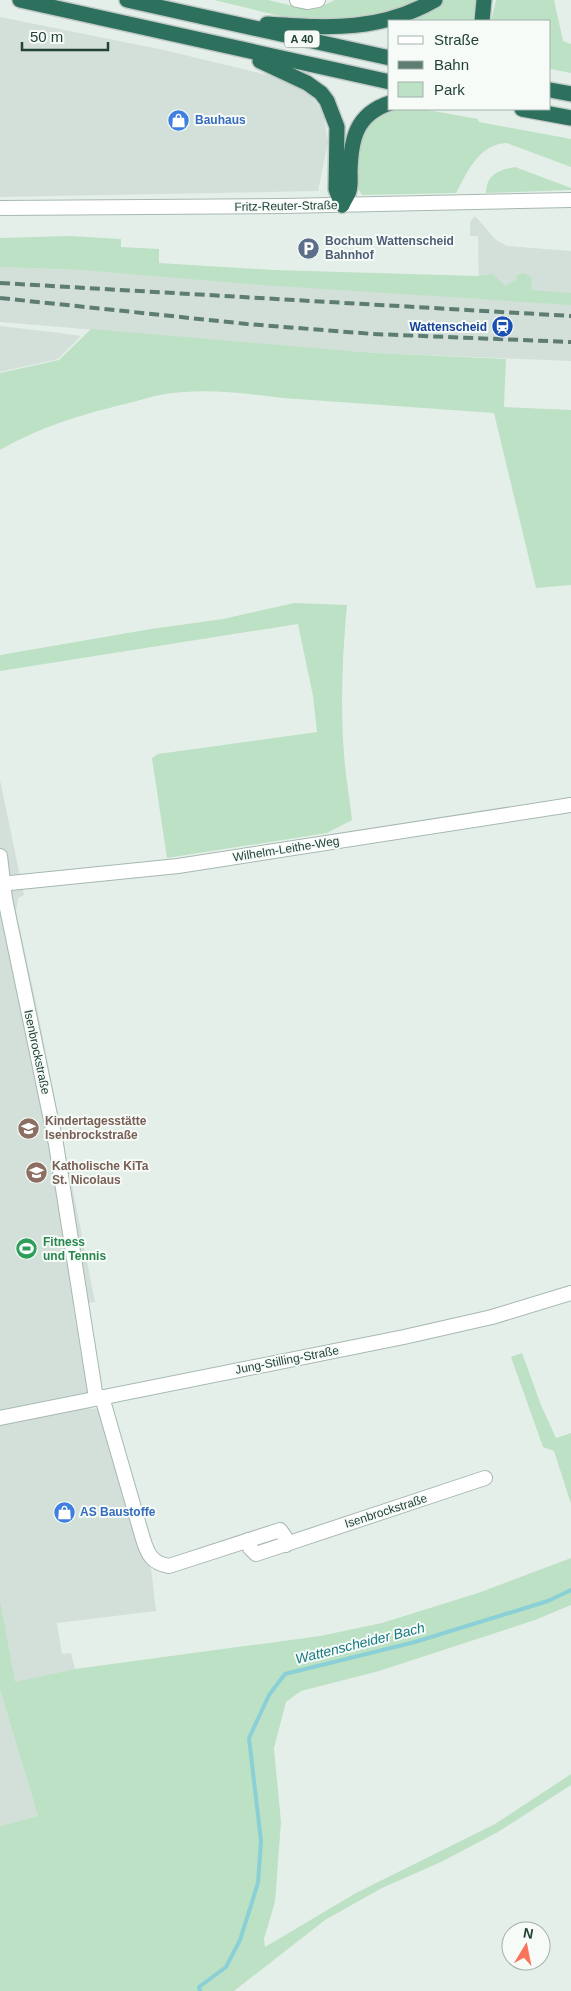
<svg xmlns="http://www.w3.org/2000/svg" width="571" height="1991" font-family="Helvetica,sans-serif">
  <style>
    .built { fill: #d3dfd9 }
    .green { fill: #bde1c4 }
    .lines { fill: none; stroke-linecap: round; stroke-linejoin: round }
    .stream { stroke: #8bd0d6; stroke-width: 4 }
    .minor-casing { stroke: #a7b8b1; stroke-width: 16 }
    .highway-casing { stroke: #c1cac7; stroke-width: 18 }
    .minor { stroke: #fff; stroke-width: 14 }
    .highway { stroke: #2d705d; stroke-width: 15 }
    .rail { stroke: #5e7d72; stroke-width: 4; stroke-dasharray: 10 5; stroke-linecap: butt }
    .labels { text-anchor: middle; stroke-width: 4; stroke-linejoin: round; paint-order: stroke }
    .shield { fill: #f6fbf8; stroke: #627a71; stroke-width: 1 }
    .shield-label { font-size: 11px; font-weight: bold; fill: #234237 }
    .shop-label { font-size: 12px; font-weight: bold; fill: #366cbe; stroke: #f6fbf8; text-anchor: start }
    .street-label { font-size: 12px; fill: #234237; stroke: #f6fbf8 }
    .service-label { font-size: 12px; font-weight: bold; fill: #4e5e75; stroke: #f6fbf8; text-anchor: start }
    .transit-label { font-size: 12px; font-weight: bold; fill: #164399; stroke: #f6fbf8; text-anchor: end }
    .education-label { font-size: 12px; font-weight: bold; fill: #785e54; stroke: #f6fbf8; text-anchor: start }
    .leisure-label { font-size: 12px; font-weight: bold; fill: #27864d; stroke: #f6fbf8; text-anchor: start }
    .water-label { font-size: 14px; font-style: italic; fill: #197982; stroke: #f6fbf8 }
  </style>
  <rect width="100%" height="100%" fill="#e5efea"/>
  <g class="built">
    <polygon points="0,17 164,50 288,80 308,92 323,112 328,142 318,191 0,197"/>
    <polygon points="475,216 496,240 507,246 571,251 571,361 375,353 0,322 0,267 80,270 479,299 478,236 470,236 470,222"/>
    <polygon points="0,326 60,333 81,336 58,359 0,372"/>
    <polygon points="0,780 24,895 18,898 16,911 36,1003 95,1302 73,1305 90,1409 100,1408 140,1549 151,1568 156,1611 57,1623 62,1654 71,1653 75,1669 15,1683 0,1688"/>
    <polygon points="0,1690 38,1816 0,1826"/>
  </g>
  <g class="green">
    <path d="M214,0H268L302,8L324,5L335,0H416C383,15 349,23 312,21C280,18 246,7 214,0Z"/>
    <polygon points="445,0 476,0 474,21 402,21"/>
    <polygon points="496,0 554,0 563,41 571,44 571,73 550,69 550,21 491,21"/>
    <path d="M396,109H422L478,119L479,122L571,139V167L507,143C479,144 468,171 456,193L362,195L355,184C358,149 355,120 396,109Z"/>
    <path d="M515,167L571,188V190L486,193C486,175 498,170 515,167Z"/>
    <polygon points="69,236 121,239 121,247 159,249 159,263 274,270 478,276 493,274 505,286 516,280 517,275 523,273 530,276 532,280 531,290 571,293 571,305 263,285 80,270 0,267 0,238"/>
    <path d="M91,329L375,353L506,359L504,407L571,410V585L536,588L494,413L283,398C245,393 204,388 165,394C152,396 138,401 125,404C80,415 40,427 0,450V373L59,360Z"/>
    <path d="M294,603L347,605C342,658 340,713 345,766C347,784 350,802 352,820L327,833L167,858L152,758L158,754L317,732L313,696L298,624L0,671V655L151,629L223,619Z"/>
    <polygon points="522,1353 541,1405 556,1438 571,1433 571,1504 554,1451 543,1447 511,1357"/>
    <polygon points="571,1558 571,1605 535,1620 379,1671 301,1691 286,1702 274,1748 281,1822 275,1902 264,1939 265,1947 356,1893 495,1824 571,1774 571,1785 498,1832 441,1862 382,1888 325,1920 234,1991 0,1991 0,1826 38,1816 0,1690 0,1601 15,1682 75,1669 320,1636 382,1623 478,1593"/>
  </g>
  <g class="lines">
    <polyline class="stream" points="200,1991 199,1987 226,1967 240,1940 258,1883 261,1841 249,1738 269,1695 285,1674 415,1642 548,1601 571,1590"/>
    <defs>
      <g id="minor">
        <polyline points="297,0 307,2 318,0"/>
        <polyline points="0,208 283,206 571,200"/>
        <polyline points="0,856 5,899 56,1144 96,1398"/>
        <polyline points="0,884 178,866 571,805"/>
        <path d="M102,1397L143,1539C148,1555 152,1563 169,1566L280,1530L285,1537L286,1545"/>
        <polyline points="0,1418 404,1337 492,1317 571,1293"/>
        <polyline points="248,1540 250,1548 256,1554 485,1478"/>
      </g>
      <g id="highway">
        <polyline points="20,0 390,82"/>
        <polyline points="127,0 390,58"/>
        <polyline points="482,21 484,0"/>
        <path d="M267,24C329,28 379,32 435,0"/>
        <polyline points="260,61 307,83 321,93 327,101 337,127 336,189 342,205"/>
        <polyline points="550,90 571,94"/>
        <polyline points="522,109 571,118"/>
        <path d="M342,205C344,200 348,195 349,191C351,185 350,177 350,171C351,139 356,114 390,103"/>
      </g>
    </defs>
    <use href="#minor" class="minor-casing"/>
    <use href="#highway" class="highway-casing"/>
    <use href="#minor" class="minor"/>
    <use href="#highway" class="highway"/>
    <g class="rail">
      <polyline points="0,283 571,316"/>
      <polyline points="0,298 247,324 373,334 571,342"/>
    </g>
  </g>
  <defs>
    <symbol id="shop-disc" viewBox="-11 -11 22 22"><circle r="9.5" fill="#3f7fe0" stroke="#f6fbf8"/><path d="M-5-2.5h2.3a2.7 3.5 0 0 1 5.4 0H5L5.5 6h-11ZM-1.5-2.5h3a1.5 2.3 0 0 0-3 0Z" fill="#fff"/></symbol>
    <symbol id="parking-disc" viewBox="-11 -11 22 22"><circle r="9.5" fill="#5c6f8a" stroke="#f6fbf8"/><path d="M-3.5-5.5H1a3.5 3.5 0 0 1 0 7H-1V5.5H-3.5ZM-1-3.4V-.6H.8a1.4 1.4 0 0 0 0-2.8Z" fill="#fff"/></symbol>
    <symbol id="station-disc" viewBox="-11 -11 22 22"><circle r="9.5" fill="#1a4fb4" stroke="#f6fbf8"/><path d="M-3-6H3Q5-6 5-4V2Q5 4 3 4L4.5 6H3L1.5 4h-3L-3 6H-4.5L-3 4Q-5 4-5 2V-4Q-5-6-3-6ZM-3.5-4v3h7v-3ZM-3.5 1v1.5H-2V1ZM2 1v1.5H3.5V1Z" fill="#fff"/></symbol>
    <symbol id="school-disc" viewBox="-11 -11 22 22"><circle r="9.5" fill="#8d6e63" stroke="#f6fbf8"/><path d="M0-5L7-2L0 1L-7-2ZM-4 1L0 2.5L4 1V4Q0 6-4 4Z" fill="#fff"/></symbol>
    <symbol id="stadium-disc" viewBox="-11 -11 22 22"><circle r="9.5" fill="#2e9e5b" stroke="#f6fbf8"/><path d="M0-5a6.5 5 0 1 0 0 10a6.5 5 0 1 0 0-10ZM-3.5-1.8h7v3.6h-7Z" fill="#fff"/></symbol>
  </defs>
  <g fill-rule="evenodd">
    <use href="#shop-disc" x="166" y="108" width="25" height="25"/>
    <use href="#parking-disc" x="296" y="236" width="25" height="25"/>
    <use href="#station-disc" x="490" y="314" width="25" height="25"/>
    <use href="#school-disc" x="16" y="1116" width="25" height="25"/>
    <use href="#school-disc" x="24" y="1160" width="25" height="25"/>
    <use href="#stadium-disc" x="14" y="1236" width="25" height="25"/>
    <use href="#shop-disc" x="52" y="1500" width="25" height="25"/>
  </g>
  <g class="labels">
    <rect class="shield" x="284.5" y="30.5" width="35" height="17" rx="4"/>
    <g class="shield-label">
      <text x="302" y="43">A 40</text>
    </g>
    <g class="shop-label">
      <text x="195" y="124">Bauhaus</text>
      <text x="80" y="1516">AS Baustoffe</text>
    </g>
    <g class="street-label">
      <text transform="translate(286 206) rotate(-1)" y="4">Fritz-Reuter-Straße</text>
      <text transform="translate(286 849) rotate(-9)" y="4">Wilhelm-Leithe-Weg</text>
      <text transform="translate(37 1052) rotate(78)" y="4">Isenbrockstraße</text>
      <text transform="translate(287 1360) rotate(-11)" y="4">Jung-Stilling-Straße</text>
      <text transform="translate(386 1511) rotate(-18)" y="4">Isenbrockstraße</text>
    </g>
    <g class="service-label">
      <text x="325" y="245">Bochum Wattenscheid<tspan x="325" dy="14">Bahnhof</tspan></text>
    </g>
    <g class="transit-label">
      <text x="487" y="331">Wattenscheid</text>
    </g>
    <g class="education-label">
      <text x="45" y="1125">Kindertagesstätte<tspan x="45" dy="14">Isenbrockstraße</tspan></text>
      <text x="52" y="1170">Katholische KiTa<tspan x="52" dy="14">St. Nicolaus</tspan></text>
    </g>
    <g class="leisure-label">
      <text x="43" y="1246">Fitness<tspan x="43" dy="14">und Tennis</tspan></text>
    </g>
    <g class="water-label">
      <text transform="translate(360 1643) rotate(-14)" y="5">Wattenscheider Bach</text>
    </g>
  </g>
  <rect x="388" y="20" width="162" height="90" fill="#f6fbf8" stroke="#a2b1ab"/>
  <rect x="398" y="36" width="25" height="8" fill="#ffffff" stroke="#a2b1ab"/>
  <text x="434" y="45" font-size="15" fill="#234237">Straße</text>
  <rect x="398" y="61" width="25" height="8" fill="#5e7d72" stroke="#a2b1ab"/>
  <text x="434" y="70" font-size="15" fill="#234237">Bahn</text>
  <rect x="398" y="82" width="25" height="15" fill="#bde1c4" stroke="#a2b1ab"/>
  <text x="434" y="95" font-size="15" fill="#234237">Park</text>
  <g transform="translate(526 1946) rotate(10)"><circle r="24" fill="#f6fbf8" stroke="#a2b1ab"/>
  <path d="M0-4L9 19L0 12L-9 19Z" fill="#f8745a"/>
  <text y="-8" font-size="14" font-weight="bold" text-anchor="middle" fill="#234237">N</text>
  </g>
  <path d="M22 42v8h86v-8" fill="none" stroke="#234237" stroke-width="2.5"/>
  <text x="30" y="42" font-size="15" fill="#234237" stroke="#f6fbf8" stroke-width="4" paint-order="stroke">50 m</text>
</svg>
